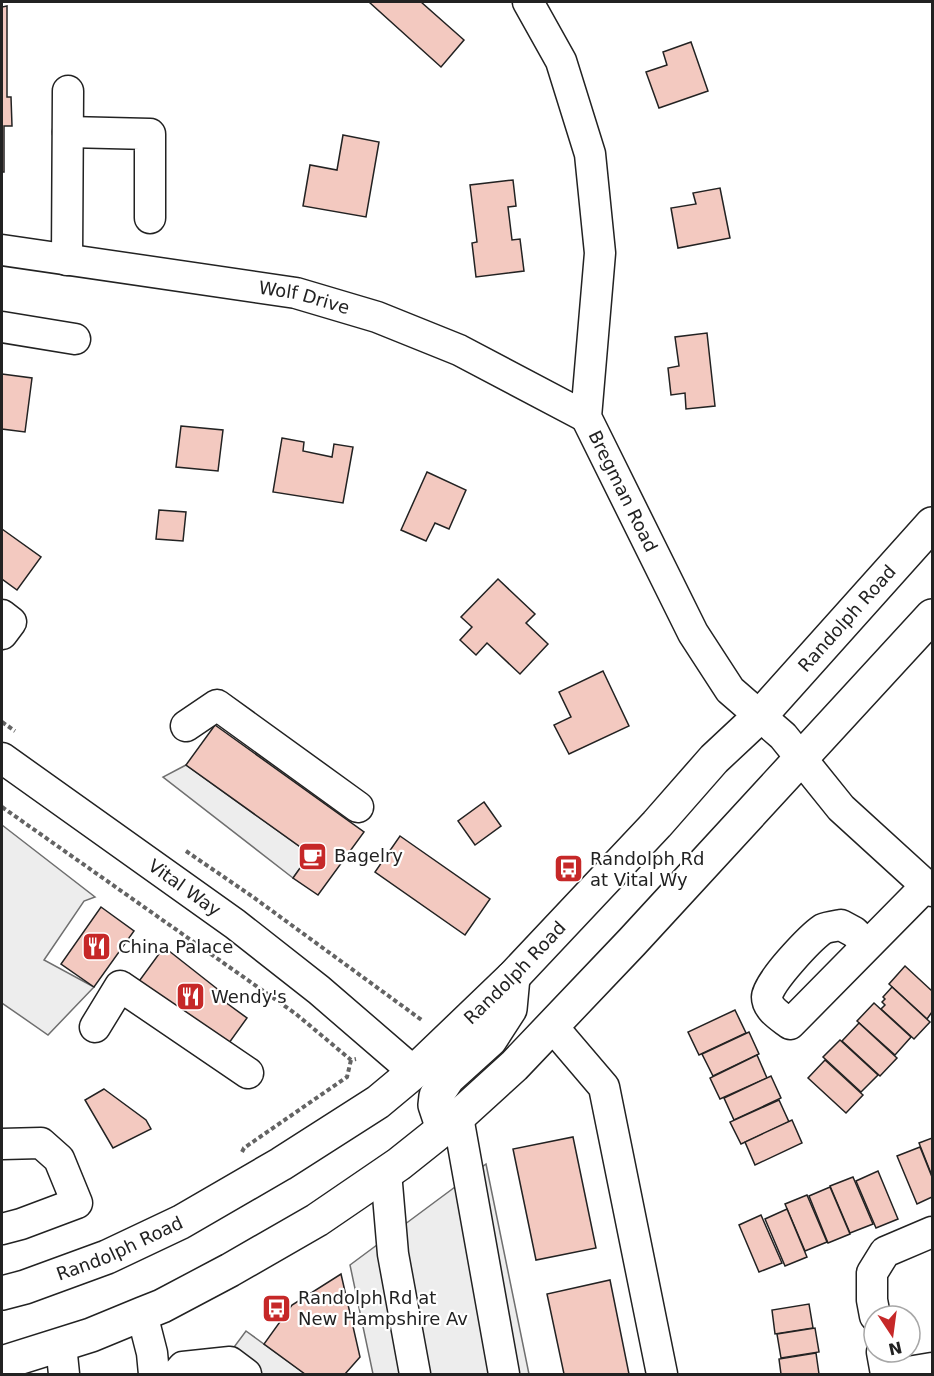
<svg xmlns="http://www.w3.org/2000/svg" width="934" height="1376" font-family="'DejaVu Sans',sans-serif">
  <style>
    .parking { fill: #ededed; stroke: #6f6f6f; stroke-width: 1.5 }
    .building { fill: #f3c9c0; stroke: #222; stroke-width: 1.5 }
    .lines { fill: none; stroke-linecap: round; stroke-linejoin: round }
    .minor-casing { stroke: #222; stroke-width: 33 }
    .major-casing { stroke: #222; stroke-width: 36 }
    .path { stroke: #646464; stroke-width: 4; stroke-dasharray: 4.5 3; stroke-linecap: butt }
    .minor { stroke: #fff; stroke-width: 30 }
    .major { stroke: #fff; stroke-width: 33 }
    .labels { text-anchor: middle; stroke-width: 4.5; stroke-linejoin: round; paint-order: stroke }
    .street-label { font-size: 18px; fill: #222; stroke: #fff }
    .poi-label { font-size: 18px; fill: #222; stroke: #fff; text-anchor: start }
  </style>
  <rect width="100%" height="100%" fill="#fff"/>
  <g class="parking">
    <polygon points="186,765 310,854 293,878 163,777"/>
    <polygon points="2,825 95,897 84,901 44,960 94,987 48,1035 2,1003"/>
    <polygon points="486,1164 529,1374 373,1374 350,1265"/>
    <polygon points="246,1331 305,1374 214,1374"/>
  </g>
  <g class="building">
    <polygon points="369,2 421,2 464,40 441,67"/>
    <polygon points="7,6 7,97 11,97 12,126 4,126 4,172 2,172 2,7"/>
    <polygon points="691,42 708,91 659,108 646,72 667,65 663,52"/>
    <polygon points="343,135 379,142 366,217 303,206 310,165 337,170"/>
    <polygon points="513,180 516,206 508,207 512,240 520,239 524,271 476,277 472,243 477,242 470,185"/>
    <polygon points="720,188 730,238 678,248 671,208 696,204 693,193"/>
    <polygon points="707,333 715,406 686,409 685,393 671,395 668,368 679,366 675,337"/>
    <polygon points="2,374 32,378 25,432 2,429"/>
    <polygon points="181,426 223,430 218,471 176,467"/>
    <polygon points="282,438 304,442 303,451 332,457 334,444 353,447 343,503 273,492"/>
    <polygon points="427,472 466,490 449,529 435,523 426,541 401,530"/>
    <polygon points="159,510 186,512 183,541 156,539"/>
    <polygon points="2,529 41,557 17,590 2,579"/>
    <polygon points="498,579 535,614 526,623 548,644 520,674 487,643 476,655 460,640 472,627 461,617"/>
    <polygon points="603,671 629,726 569,754 554,725 571,717 559,692"/>
    <polygon points="215,725 364,832 318,895 293,878 310,854 186,765"/>
    <polygon points="484,802 501,826 475,845 458,821"/>
    <polygon points="400,836 490,899 465,935 375,872"/>
    <polygon points="101,907 134,931 94,987 61,964"/>
    <polygon points="164,947 225,995 221,999 247,1018 229,1043 137,984"/>
    <polygon points="905,966 932,991 932,1012 927,1019 889,984"/>
    <polygon points="892,987 930,1022 914,1039 881,1009 885,1005 882,1002 885,999 883,997"/>
    <polygon points="874,1003 911,1037 895,1055 857,1021"/>
    <polygon points="735,1010 746,1033 699,1055 688,1032"/>
    <polygon points="859,1023 897,1058 880,1076 842,1041"/>
    <polygon points="749,1032 759,1054 713,1076 702,1054"/>
    <polygon points="840,1040 878,1075 861,1092 823,1057"/>
    <polygon points="757,1055 767,1078 720,1099 710,1078"/>
    <polygon points="825,1060 863,1095 846,1113 808,1078"/>
    <polygon points="771,1076 781,1098 734,1120 724,1098"/>
    <polygon points="104,1089 146,1120 151,1129 113,1148 85,1100"/>
    <polygon points="779,1100 789,1122 741,1144 730,1122"/>
    <polygon points="792,1120 802,1143 755,1165 745,1142"/>
    <polygon points="573,1137 596,1248 536,1260 513,1149"/>
    <polygon points="932,1138 932,1176 919,1143"/>
    <polygon points="920,1147 932,1177 932,1197 917,1204 897,1156"/>
    <polygon points="878,1171 898,1219 876,1228 856,1181"/>
    <polygon points="853,1177 873,1224 850,1233 830,1186"/>
    <polygon points="830,1187 850,1234 828,1243 809,1196"/>
    <polygon points="807,1195 827,1242 805,1251 785,1204"/>
    <polygon points="787,1209 807,1257 785,1266 765,1219"/>
    <polygon points="761,1215 782,1263 759,1272 739,1225"/>
    <polygon points="341,1274 360,1357 345,1374 305,1374 264,1344 292,1305"/>
    <polygon points="610,1280 629,1374 564,1374 547,1294"/>
    <polygon points="809,1304 813,1328 775,1334 772,1310"/>
    <polygon points="815,1328 819,1352 781,1358 777,1334"/>
    <polygon points="816,1353 819,1374 781,1374 779,1359"/>
  </g>
  <g class="lines">
    <defs>
      <g id="minor">
        <path id="s1" d="M528,2L561,61L590,154L600,253L586,417L693,633L730,690L783,736L841,808L932,891"/>
        <polyline points="68,132 150,134 150,218"/>
        <path id="s2" d="M2,250L296,293L377,317L459,350L586,417"/>
        <polyline points="67,260 68,91"/>
        <polyline points="2,327 75,339"/>
        <polyline points="2,615 11,622 2,634"/>
        <polyline points="186,726 217,705 358,807"/>
        <path id="s3" d="M2,758L235,924L319,990L414,1072"/>
        <path d="M867,945L854,932L841,925C835,926 827,927 823,929C811,937 767,983 767,997C767,1009 781,1017 790,1024L926,886"/>
        <polyline points="552,1026 604,1087 662,1374"/>
        <polyline points="95,1027 120,986 248,1073"/>
        <polyline points="458,1117 504,1374"/>
        <polyline points="2,1144 41,1143 59,1159 77,1203 21,1224 2,1229"/>
        <polyline points="386,1172 393,1254 415,1374"/>
        <polyline points="142,1314 152,1353 154,1374"/>
        <polyline points="875,1316 872,1300 872,1273 885,1252 932,1232"/>
        <polyline points="61,1345 64,1374"/>
        <polyline points="882,1352 886,1374"/>
        <polyline points="177,1374 183,1367 230,1362 246,1374"/>
        <polyline points="896,1374 932,1368"/>
      </g>
      <g id="major">
        <polyline points="443,1129 435,1105 436,1096 448,1078 490,1040 510,1009 513,977"/>
        <path id="s4" d="M2,1293L25,1287L107,1257L181,1222L281,1164L378,1102L414,1072L513,977L657,824L714,759L760,716L932,524"/>
        <polyline points="2,1363 91,1335 142,1314 162,1306 230,1270 317,1220 399,1164 458,1117 514,1066 632,942 932,616"/>
      </g>
    </defs>
    <use href="#minor" class="minor-casing"/>
    <use href="#major" class="major-casing"/>
    <g class="path">
      <polyline points="2,722 15,731"/>
      <polyline points="2,807 296,1014 351,1060 356,1059"/>
      <polyline points="186,851 253,897 423,1021"/>
      <polyline points="242,1152 244,1148 347,1077 351,1060"/>
    </g>
    <use href="#minor" class="minor"/>
    <use href="#major" class="major"/>
  </g>
  <defs>
    <symbol id="cafe-square" viewBox="-11 -11 22 22"><rect x="-9" y="-9" width="18" height="18" rx="4" fill="#c62828" stroke="#fff"/><path d="M-5.5-4.5H6V0H3Q3 3.5 0 3.5H-2.5Q-5.5 3.5-5.5 0ZM3-3.2v2h1.7v-2ZM-6 4.5H4V6H-6Z" fill="#fff"/></symbol>
    <symbol id="bus-square" viewBox="-11 -11 22 22"><rect x="-9" y="-9" width="18" height="18" rx="4" fill="#c62828" stroke="#fff"/><path d="M-5-6H5V4H4V6H2V4H-2V6H-4V4H-5ZM-3.5-4V0h7V-4ZM-3.5 1.2v1.5H-2V1.2ZM2 1.2v1.5H3.5V1.2Z" fill="#fff"/></symbol>
    <symbol id="restaurant-square" viewBox="-11 -11 22 22"><rect x="-9" y="-9" width="18" height="18" rx="4" fill="#c62828" stroke="#fff"/><path d="M-5-6h1v4h1v-4h1v4h1v-4h1v5L-1.5 .5V6h-2V.5L-5-1ZM5-6V6H3V1.5H1.5Q1.5-4 5-6Z" fill="#fff"/></symbol>
  </defs>
  <g fill-rule="evenodd">
    <use href="#cafe-square" x="296" y="840" width="33" height="33"/>
    <use href="#bus-square" x="552" y="852" width="33" height="33"/>
    <use href="#restaurant-square" x="80" y="930" width="33" height="33"/>
    <use href="#restaurant-square" x="174" y="980" width="33" height="33"/>
    <use href="#bus-square" x="260" y="1292" width="33" height="33"/>
  </g>
  <g class="labels">
    <g class="street-label">
      <text dy="6" stroke="none"><textPath href="#s2" startOffset="306">Wolf Drive</textPath></text>
      <text dy="6" stroke="none"><textPath href="#s1" startOffset="512">Bregman Road</textPath></text>
      <text dy="6" stroke="none"><textPath href="#s4" startOffset="1098">Randolph Road</textPath></text>
      <text dy="6" stroke="none"><textPath href="#s3" startOffset="224">Vital Way</textPath></text>
      <text dy="6" stroke="none"><textPath href="#s4" startOffset="612">Randolph Road</textPath></text>
      <text dy="6" stroke="none"><textPath href="#s4" startOffset="126">Randolph Road</textPath></text>
    </g>
    <g class="poi-label">
      <text x="334" y="862">Bagelry</text>
      <text x="590" y="865">Randolph Rd<tspan x="590" dy="21">at Vital Wy</tspan></text>
      <text x="118" y="953">China Palace</text>
      <text x="211" y="1003">Wendy's</text>
      <text x="298" y="1304">Randolph Rd at<tspan x="298" dy="21">New Hampshire Av</tspan></text>
    </g>
  </g>
  <rect width="934" height="1376" fill="none" stroke="#222222" stroke-width="6"/>
  <g transform="translate(892 1334) rotate(167)"><circle r="28" fill="#ffffff" stroke="#a7a7a7" stroke-width="1.5"/>
  <path d="M0-4.5L10 22L0 15L-10 22Z" fill="#c62828"/>
  <text y="-9" font-size="16" font-weight="bold" text-anchor="middle" fill="#222222">N</text>
  </g>
</svg>
